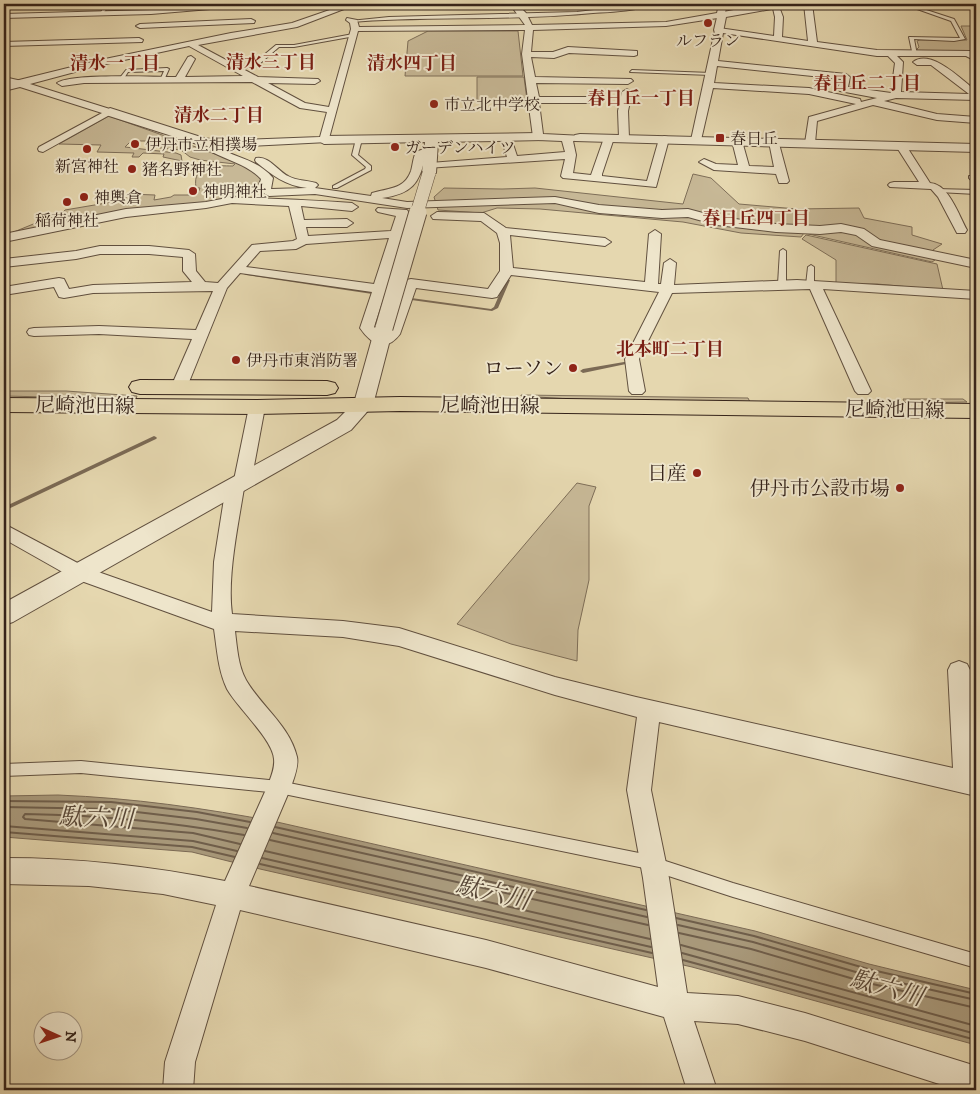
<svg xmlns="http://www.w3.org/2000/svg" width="980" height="1094" font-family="'IM FELL DW Pica','Noto Serif JP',serif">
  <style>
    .green { fill: #c7b896; stroke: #7e6e58 }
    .water { fill: #a99a7c; stroke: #7b6a55 }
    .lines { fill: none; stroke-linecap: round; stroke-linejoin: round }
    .shore { stroke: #6f5e4b; stroke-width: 2 }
    .stream { fill: #7b6a55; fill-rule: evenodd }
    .service-casing { stroke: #61503f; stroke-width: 2 }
    .minor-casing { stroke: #61503f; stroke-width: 2 }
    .tertiary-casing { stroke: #61503f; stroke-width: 2 }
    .primary-casing { stroke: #35231a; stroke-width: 2 }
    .service { fill: #eee5cb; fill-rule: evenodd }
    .minor { fill: #eee5cb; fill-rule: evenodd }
    .tertiary { fill: #eee5cb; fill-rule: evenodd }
    .primary { fill: #e5d7af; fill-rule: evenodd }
    .tertiary-bridge-far1-casing { stroke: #61503f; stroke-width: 14; stroke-linecap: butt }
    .tertiary-bridge-casing { stroke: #61503f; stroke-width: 19; stroke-linecap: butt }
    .tertiary-bridge-far1 { stroke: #eee5cb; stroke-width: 13 }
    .tertiary-bridge { stroke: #eee5cb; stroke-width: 17 }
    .poi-dot { fill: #8f2418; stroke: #eee5cb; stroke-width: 2 }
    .labels { text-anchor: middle; stroke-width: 4; stroke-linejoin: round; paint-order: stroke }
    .far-poi-label { font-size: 16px; fill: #35231a; stroke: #eee5cb; text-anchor: start }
    .far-neighbourhood-label { font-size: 18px; font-weight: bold; fill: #7a1f14; stroke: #eee5cb }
    .poi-label { font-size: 20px; fill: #35231a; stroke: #eee5cb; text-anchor: end }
    .street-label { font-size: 20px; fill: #35231a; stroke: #eee5cb }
    .near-water-label { font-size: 25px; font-style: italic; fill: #584737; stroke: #eee5cb }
  </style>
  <rect width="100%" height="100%" fill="#e5d7af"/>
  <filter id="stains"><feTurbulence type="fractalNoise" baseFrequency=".004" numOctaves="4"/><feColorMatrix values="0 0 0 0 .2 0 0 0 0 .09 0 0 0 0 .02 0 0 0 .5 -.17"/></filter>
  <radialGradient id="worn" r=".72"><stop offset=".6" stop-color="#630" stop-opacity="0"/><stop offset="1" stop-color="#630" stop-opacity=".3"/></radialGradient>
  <g class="green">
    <polygon points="961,26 970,26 976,29 976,53 918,51 917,49 919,47 917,41 920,40 967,40"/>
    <polygon points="428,31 518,31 523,76 405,76 408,41"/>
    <polygon points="477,77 524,77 527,100 477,100"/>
    <path d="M109,116L249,166L262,178L252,193L188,206L95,217L4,236L48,218L59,217L65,210L124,200L129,194L155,195L154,200L171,197L174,195H197L200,188H196C192,162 216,166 233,166L235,164L200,160L190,157L181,150L160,148L147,141H131L125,147L176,153L181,155L182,161L163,157L164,154L143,153L139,157H132L134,153L97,152L101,145L59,144Z"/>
    <polygon points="693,174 711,178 739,204 797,209 859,208 864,218 912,227 912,235 942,244 933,250 935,260 932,262 804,233 801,237 741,233 683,222 540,209 497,208 481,213 438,210 434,197 444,188 502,189 535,188 683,204"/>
    <polygon points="806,235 937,264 943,290 877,284 836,284 836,260 802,239"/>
    <polygon points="4,391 66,391 137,396 136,399 4,396"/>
    <polygon points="521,395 748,398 750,402 604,401 521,396"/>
    <polygon points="903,399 963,399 967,402 905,403"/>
    <polygon points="577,483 596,487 589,506 589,580 578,630 577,661 511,644 457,624"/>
  </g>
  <path class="water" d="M58,795C132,798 204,808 277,822L755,931L869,964L976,990V1045L692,967L260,869L192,852L4,837V796Z"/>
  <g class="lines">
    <g class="shore">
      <polyline points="4,801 111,802 197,812 250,822"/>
      <polyline points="4,807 111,809 196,819 247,828"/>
      <polyline points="4,826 193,841 237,851"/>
      <polyline points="275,827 646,910"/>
      <polyline points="4,832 192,847 235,857"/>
      <polyline points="273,833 647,917"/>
      <polyline points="270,840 648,925"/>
      <path d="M240,844L193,833L25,819L23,817L25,814C99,815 171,822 244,835"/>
      <polyline points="265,851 650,939"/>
      <polyline points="262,858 651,947"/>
      <polyline points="260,864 652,953"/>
      <polyline points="676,918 754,936 868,969 976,994"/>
      <polyline points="678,925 753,942 866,975 976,1000"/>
      <polyline points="679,933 751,949 864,982 976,1008"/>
      <polyline points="681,945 976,1026"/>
      <polyline points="682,953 976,1034"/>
      <polyline points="683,960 976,1040"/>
    </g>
    <g class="stream">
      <polygon points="244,273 379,293 381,294 379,295 246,275 244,274"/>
      <polygon points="506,279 510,280 498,308 492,311 404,299 402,298 404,297 491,309 494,307"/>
      <polygon points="624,362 626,362 626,364 583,373 580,371 583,369"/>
      <polygon points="154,436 156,437 157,438 156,439 4,511 4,507"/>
    </g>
    <defs>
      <g id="service">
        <polygon points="75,4 110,4 102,15 100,14 105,5 76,6"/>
        <path d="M645,4H653C637,11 611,12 593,13C513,21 432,16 352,22L350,21L389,17L577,12Z"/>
        <polygon points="903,4 908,4 954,19 965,39 954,41 914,39 917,55 913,56 909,37 960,38 951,21"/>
        <polygon points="353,34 355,36 294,47 279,47 257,66 236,70 234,69 253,64 276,45 294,45"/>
        <polygon points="167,68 169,69 165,78 163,79 161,78 164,71 128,72 123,80 119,79 126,70"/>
        <polygon points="632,70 711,73 713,74 711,75 630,72"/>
        <polygon points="359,137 362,139 358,155 371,166 371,170 337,188 333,188 333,186 365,169 366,167 352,155 356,139"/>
        <polygon points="969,176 973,176 976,180 976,185 969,178"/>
        <polygon points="936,189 976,190 976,194 938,192 936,191"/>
        <polygon points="783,249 786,251 786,284 782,286 778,284 780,251"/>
        <polygon points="811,265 814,267 814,285 810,287 806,285 808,267"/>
        <polygon points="81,761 279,781 644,854 733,883 976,954 976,968 733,897 644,868 279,793 81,773 4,776 4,764"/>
      </g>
      <g id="minor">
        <polygon points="222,4 250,4 246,6 151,14 4,18 4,14 151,10"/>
        <path d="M347,4H357L297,27L198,45L258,77L318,79L320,81L315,84L268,83L305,103L329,107L351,29L350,23L346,20L347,18L357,20L359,27L525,25L512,7L492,9L488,7L492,5L517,4L526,13L532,25L666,22L717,13L719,4H727L724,17L666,26L533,30L531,52H553L568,47L637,51V55L634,56L569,53L554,58L531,57L535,77L631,79L633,81L628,84L536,83L539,97H596L601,100L596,103H539L543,134L584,136L585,138L584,140L573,141L576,155L573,173L591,175L604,138L605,136H613L614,138L602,174V176L647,181L659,139L664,136L668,137L669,139L656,187L563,178L561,176L565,159L426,168L425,166L430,163L507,157L501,138L506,135L511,138L517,156L565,152L562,141L538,140L533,137L522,54L525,30L358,31L328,142L226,147L225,151C242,159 260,162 273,178L271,189L307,188C286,186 272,175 256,162L255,160L256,158C268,155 278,171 288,176C297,181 306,180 316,183L318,185L315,188L371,196L372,193C388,188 404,190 411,171C413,164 413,158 416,152L431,146L436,149L425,156C420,184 411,194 382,198L407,202L555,197L599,205L662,210L688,209L718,217L776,224L820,226L841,224L864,229L880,240L976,260V268L872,246L856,235L841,232L820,234L776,232L717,225L688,217L662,218L599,213L555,203L407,208L315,194L269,196L258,190L261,179C248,165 229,161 212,152L211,150L216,147L213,144L218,141L320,137L327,112L300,108L252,82L84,83L62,86L57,83C70,73 155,77 176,77L188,57L191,56L195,59L185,77L243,76L189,46L101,65L30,84L113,110L115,112L43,152L39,151L38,149L39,147L102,113L20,87L4,91V85L15,81L100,60L231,33L292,23Z"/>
        <polygon points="471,4 481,4 477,6"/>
        <path d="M772,4H778L783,17L782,37L808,41L804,4H812L817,42L877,50L971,51L976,54V61L966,56H897L903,62L901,92L969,94L931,65H917L913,62C931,48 962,80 976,91V100L896,98L884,101L937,114L976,117V123L937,120L873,105L817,121L815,143L810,146L805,143L809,117L856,104L809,94L713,88L701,140L700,142H692L691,140L715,30L719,28L774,36L775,17ZM723,33L877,56H888L895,63L891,93L848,87L850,77L846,74L718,61ZM717,66L841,79L838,89L840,91L877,98L861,102L860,99L809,88L714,83Z"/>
        <polygon points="251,19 255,21 254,23 140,28 136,26 140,24"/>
        <polygon points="139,38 143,40 142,42 4,46 4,42"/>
        <polygon points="627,89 632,92 628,111 629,138 624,141 619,138 618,111 622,92"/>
        <polygon points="737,138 742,141 749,166 774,167 769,142 774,139 778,140 789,181 787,183 779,183 776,174 714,170 699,162 704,159 716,164 738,165 732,141"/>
        <path d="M901,143L905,144L930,183C949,184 959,216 967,230L965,233H957L938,197L931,189L890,187L888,185L890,183L894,182H919L896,146Z"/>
        <path d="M232,197C272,199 312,200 352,203L358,207L352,211L301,206L304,220L347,219L353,223L347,227H306L308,236L391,231L396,216L378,212L376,210L378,208L407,210L409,213L404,234L374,327L382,334L387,332L406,280L411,279L488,289L500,271V243L497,233L481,221L433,219L431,216L437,212L484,213L506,228L605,238L611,242L605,246L510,235L513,268L645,282L649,234L655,230L661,234L658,284H661L664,263L670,259L676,263L674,285L797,280L976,291V299L823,289L871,391L868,394H858L855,391L810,289L672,293L639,359L645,391L642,394H632L629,391L625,359L659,292L511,275L497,297L492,298L416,288L400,334C386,353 371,344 360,328L372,292L240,273L227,288L187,387L184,390H174L171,387L192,339L99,334L34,336L29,335L27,332L29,329L34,328L99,326L196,330L213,291L93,293L64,298L59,297L54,287L4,295V287L59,278L64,279L69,289L93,285L192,282L183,271V257L149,254H100L76,259L4,267V259L76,251L100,246H149L189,250L195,254L196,271L205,282L218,283L252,245L293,241L297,239L289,206L232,203L206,208L126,217L4,242V234L126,209L206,202ZM389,238L374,284L246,267L260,251L296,249L306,244Z"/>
        <path d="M257,402L263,403L265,407L251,482L248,486L244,488C238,526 227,577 232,614L343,621L399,628L555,677L636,697L953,768L948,670L951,664L959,661L967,664L970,670L976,796L659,722L651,790L669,878L687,993L738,996L805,1013L976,1066V1090H958L805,1041L738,1024L694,1021L717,1090H687L664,1017L486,968L240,910L195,1062L193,1090H163L165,1062L216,905L163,894L89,886L4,884V858C80,858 150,866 225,881L268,785C271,777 275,768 274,759C273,740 237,707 227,689C218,670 217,649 214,629L73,578L4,539V524L87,568L212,612L214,562L226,486L229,482L234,480L249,407L251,403ZM235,631L343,637L399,646L555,695L637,717L627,790L643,878L658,987L486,940L249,886L291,787C294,778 299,766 297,757C290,726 261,706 246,680C238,666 237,647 235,631Z"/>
      </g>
      <g id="tertiary">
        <polygon points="765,4 788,4 783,7 726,17 723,32 715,32 714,30 718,13"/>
        <polygon points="4,77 22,81 24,83 18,86 4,83"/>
        <polygon points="110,108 204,138 223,141 225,144 218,148 197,144 106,115 104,112"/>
        <polygon points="538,133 544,137 543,140 438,142 436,173 429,177 422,173 425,142 324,144 317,140 324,136"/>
        <polygon points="580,134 976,144 976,152 575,141 573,138 575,135"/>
        <polygon points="384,323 390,324 393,328 373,405 351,430 13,622 4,625 4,603 337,420 354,403 375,328 378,324"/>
      </g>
      <g id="primary">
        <polygon points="140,380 327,381 335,383 338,388 335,393 327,395 140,394 132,392 129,387 132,382"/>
        <polygon points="400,397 976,404 976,418 400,411 257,414 4,412 4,398 257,400"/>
      </g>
    </defs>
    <use href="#service" class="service-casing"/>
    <use href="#minor" class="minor-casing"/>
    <use href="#tertiary" class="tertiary-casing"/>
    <use href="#primary" class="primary-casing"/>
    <use href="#service" class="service"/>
    <use href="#minor" class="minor"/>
    <use href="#tertiary" class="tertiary"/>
    <use href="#primary" class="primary"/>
    <defs>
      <polyline id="tertiary-bridge-far1" points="417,213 429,173"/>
      <polyline id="tertiary-bridge" points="384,328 418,212"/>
    </defs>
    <use href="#tertiary-bridge-far1" class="tertiary-bridge-far1-casing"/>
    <use href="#tertiary-bridge" class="tertiary-bridge-casing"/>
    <use href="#tertiary-bridge-far1" class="tertiary-bridge-far1"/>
    <use href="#tertiary-bridge" class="tertiary-bridge"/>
  </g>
  <g class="poi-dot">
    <circle cx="708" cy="23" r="5"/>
    <circle cx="434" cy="104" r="5"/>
    <rect x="715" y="133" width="10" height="10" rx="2.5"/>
    <circle cx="135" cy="144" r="5"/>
    <circle cx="395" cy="147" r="5"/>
    <circle cx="87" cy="149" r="5"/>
    <circle cx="132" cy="169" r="5"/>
    <circle cx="193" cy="191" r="5"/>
    <circle cx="84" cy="197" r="5"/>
    <circle cx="67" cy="202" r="5"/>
    <circle cx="236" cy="360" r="5"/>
    <circle cx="573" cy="368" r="5"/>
    <circle cx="697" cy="473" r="5"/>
    <circle cx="900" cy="488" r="5"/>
  </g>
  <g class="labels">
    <g class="far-poi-label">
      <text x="708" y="46" text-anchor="middle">ルフラン</text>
      <text x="444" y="110">市立北中学校</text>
      <text x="730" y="144">春日丘</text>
      <text x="145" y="150">伊丹市立相撲場</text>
      <text x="405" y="153">ガーデンハイツ</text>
      <text x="87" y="172" text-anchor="middle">新宮神社</text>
      <text x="142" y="175">猪名野神社</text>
      <text x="203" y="197">神明神社</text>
      <text x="94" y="203">神輿倉</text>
      <text x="67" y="226" text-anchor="middle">稲荷神社</text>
      <text x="246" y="366">伊丹市東消防署</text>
    </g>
    <g class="far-neighbourhood-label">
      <text x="271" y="68">清水三丁目</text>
      <text x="115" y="69">清水一丁目</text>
      <text x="412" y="69">清水四丁目</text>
      <text x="867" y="89">春日丘二丁目</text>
      <text x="641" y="104">春日丘一丁目</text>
      <text x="219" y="121">清水二丁目</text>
      <text x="756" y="224">春日丘四丁目</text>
      <text x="670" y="355">北本町二丁目</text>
    </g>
    <g class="poi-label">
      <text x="563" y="375">ローソン</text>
      <text x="687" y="480">日産</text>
      <text x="890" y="495">伊丹市公設市場</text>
    </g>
    <g class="street-label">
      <text transform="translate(85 405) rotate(1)" y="7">尼崎池田線</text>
      <text transform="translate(490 405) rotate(1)" y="7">尼崎池田線</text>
      <text transform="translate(895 409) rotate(1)" y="7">尼崎池田線</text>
    </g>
    <g class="near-water-label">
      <text transform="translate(96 817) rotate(2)" y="9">駄六川</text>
      <text transform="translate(493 892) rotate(13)" y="9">駄六川</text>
      <text transform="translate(887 987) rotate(15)" y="9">駄六川</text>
    </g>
  </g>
  <rect width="980" height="1094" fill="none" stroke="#e5d7af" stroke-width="20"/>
  <rect x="5" y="5" width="970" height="1084" fill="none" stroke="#35231a" stroke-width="2.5"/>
  <rect x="10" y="10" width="960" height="1074" fill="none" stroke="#35231a"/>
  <g transform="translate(58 1036) rotate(93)"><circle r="24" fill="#eee5cb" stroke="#a49784"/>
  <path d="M0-4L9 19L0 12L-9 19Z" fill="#8f2418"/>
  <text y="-8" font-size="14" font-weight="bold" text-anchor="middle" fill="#35231a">N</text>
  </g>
  <rect width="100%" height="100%" filter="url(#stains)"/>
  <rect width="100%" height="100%" fill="url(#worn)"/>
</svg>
